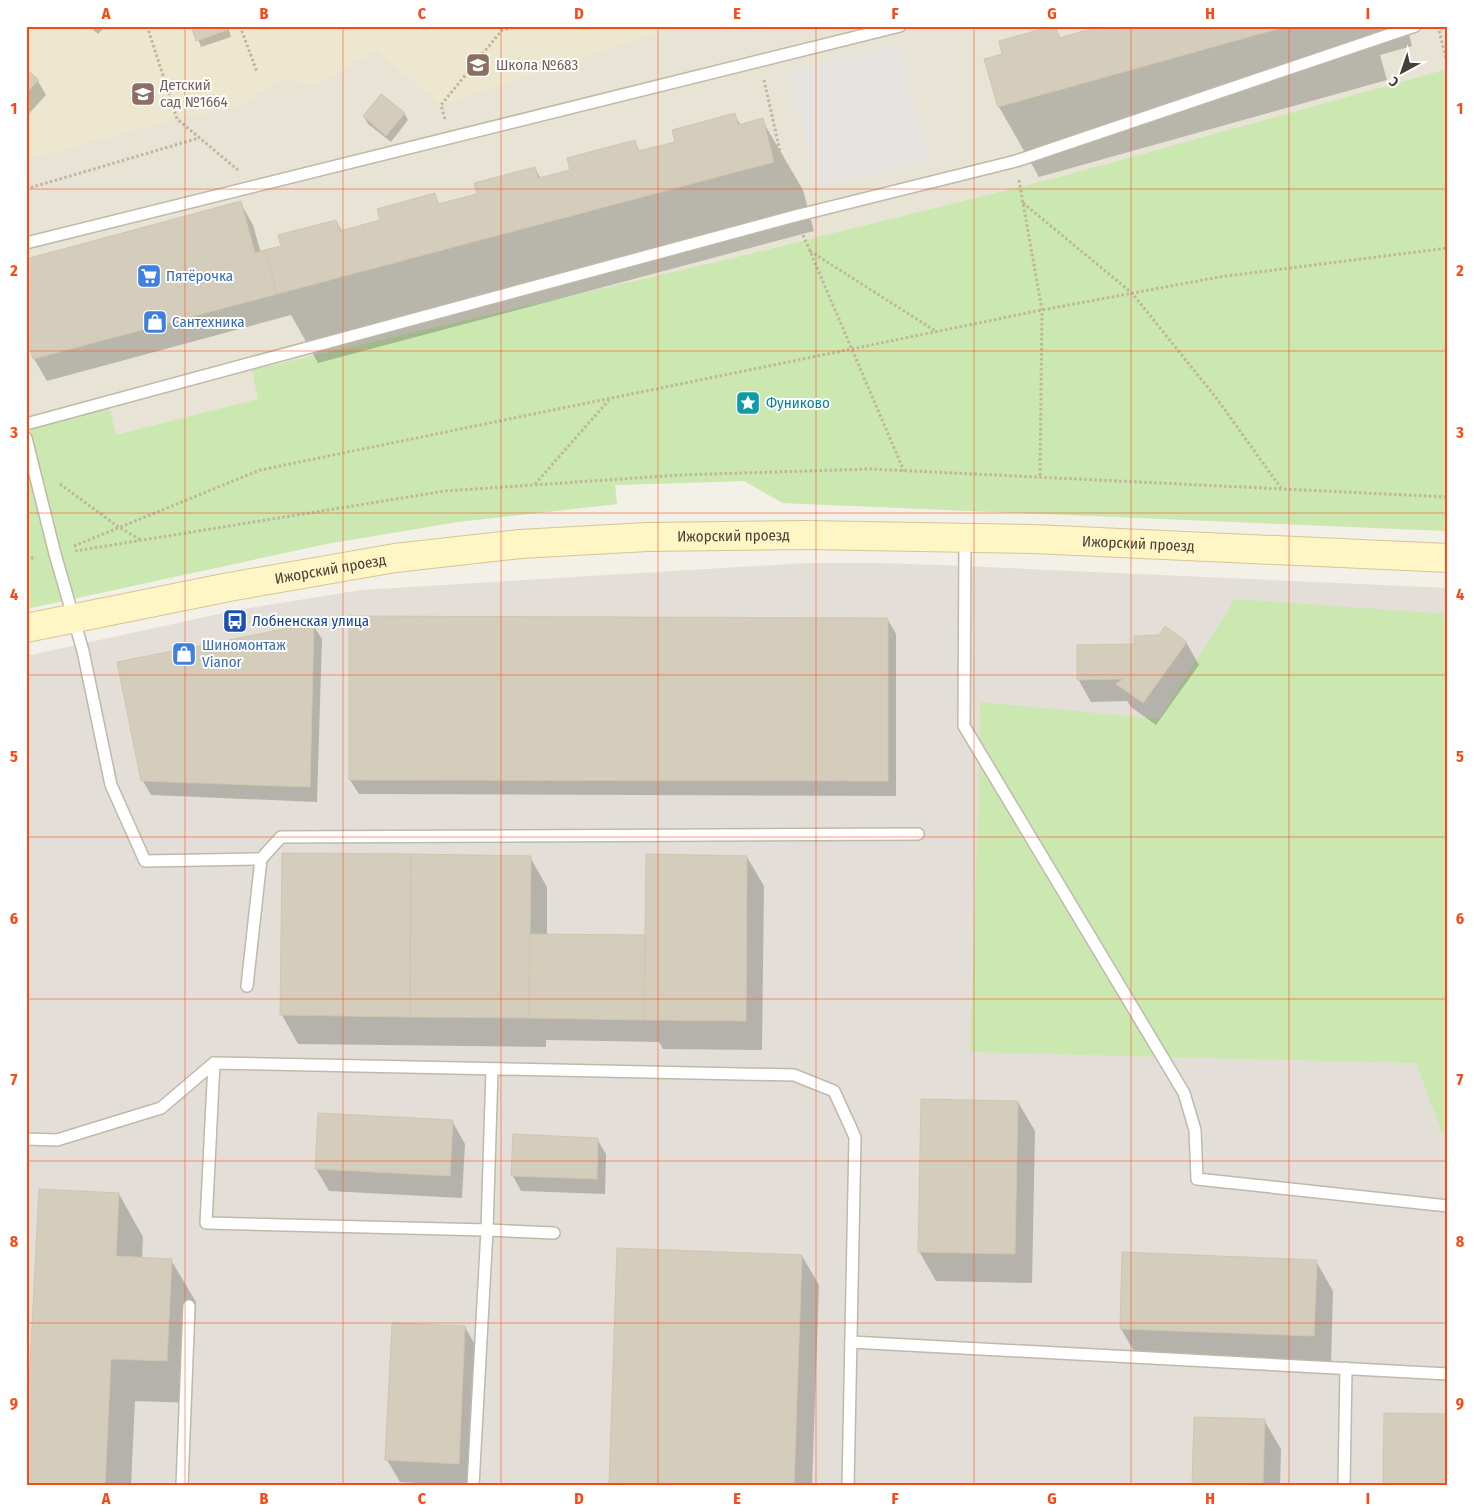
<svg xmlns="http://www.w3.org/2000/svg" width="1474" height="1512" font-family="'Fira Sans Condensed',sans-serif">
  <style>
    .residential { fill: #e7e3d5 }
    .industrial { fill: #e3dfd8 }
    .education { fill: #ede7d0 }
    .green { fill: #cae8af }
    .parking { fill: #e4e3df }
    .shadow { fill: #0003 }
    .building { fill: #d5cdbc; stroke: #d0c5af }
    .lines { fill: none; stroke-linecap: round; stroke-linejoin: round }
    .lane-casing { stroke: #bfb9a9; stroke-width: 14 }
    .secondary-casing { stroke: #d4c796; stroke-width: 30 }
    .path { stroke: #c1b69a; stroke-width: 3; stroke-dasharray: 2.5 2.5; stroke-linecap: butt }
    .lane { stroke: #fff; stroke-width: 11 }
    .secondary { stroke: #fff5c5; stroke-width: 28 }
    .grid { fill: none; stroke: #fc4815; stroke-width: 1; stroke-opacity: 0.55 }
    .labels { text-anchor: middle; stroke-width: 4; stroke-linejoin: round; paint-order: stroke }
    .education-label { font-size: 15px; fill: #785e54; stroke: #fff; text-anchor: start }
    .shop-label { font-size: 15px; fill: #366cbe; stroke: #fff; text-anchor: start }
    .culture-label { font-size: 15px; fill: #0d838f; stroke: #fff; text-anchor: start }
    .street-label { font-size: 15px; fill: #464136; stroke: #fff }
    .transit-label { font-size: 15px; fill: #164399; stroke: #fff; text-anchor: start }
    .neatline { fill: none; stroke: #fc4815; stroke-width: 2 }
    .grid-label { font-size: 16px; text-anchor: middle; font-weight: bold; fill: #fc4815 }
  </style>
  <rect width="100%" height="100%" fill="#f3f0e7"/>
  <polygon class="residential" points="26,26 1448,26 1448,531 783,503 744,481 615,485 617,504 457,522 326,544 26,609"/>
  <polygon class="industrial" points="806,563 876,563 941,565 1448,588 1448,1486 26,1486 26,656 237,610 361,590"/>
  <polygon class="education" points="26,26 681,26 441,105 376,51 314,87 284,79 236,108 177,119 26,160"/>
  <g class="green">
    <polygon points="1448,69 1448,531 783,503 744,481 615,485 617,504 457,522 326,544 26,609 26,428 109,408 116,435 258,399 252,370 738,257 1060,177"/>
    <polygon points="1235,599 1448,614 1448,1133 1442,1133 1416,1063 970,1052 979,784 980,702 1159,719"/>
  </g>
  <polygon class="parking" points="897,45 929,160 819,187 787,72"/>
  <g class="shadow">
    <polygon points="89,26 106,26 98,34"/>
    <polygon points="193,26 228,26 231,37 201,47"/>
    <polygon points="1104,26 1407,26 1412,46 1380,55 1387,80 1039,177 999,107 1004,55 1055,27 1061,39"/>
    <polygon points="26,70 38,81 46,95 26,117"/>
    <polygon points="404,113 408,120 391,142 368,124 364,117"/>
    <polygon points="734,115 741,125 762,120 803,190 814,231 318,363 291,315 47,381 34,359 26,330 240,202 253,225 261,253 282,247 336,221 342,231 381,221 434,195 440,205 479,195 535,168 541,179 571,170 635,142 640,152 676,143"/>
    <polygon points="888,620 896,634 896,796 359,794 350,780"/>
    <polygon points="313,625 322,639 317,802 151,795 143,781"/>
    <polygon points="1186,642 1199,665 1156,725 1131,707 1127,701 1091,702 1078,679"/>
    <polygon points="530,857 547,887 547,935 644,937 646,940 747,857 764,886 762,1050 663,1049 659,1042 546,1040 546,1047 298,1044 282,1015"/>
    <polygon points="1018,1102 1035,1131 1032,1283 936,1281 919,1251"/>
    <polygon points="452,1121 465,1144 462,1198 329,1191 316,1169"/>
    <polygon points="597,1139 606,1154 605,1194 521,1191 513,1176"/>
    <polygon points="119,1194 143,1237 142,1259 171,1260 196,1302 191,1403 135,1401 131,1486 26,1486"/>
    <polygon points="802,1256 819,1285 812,1486 610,1486"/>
    <polygon points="1316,1261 1333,1291 1331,1365 1138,1358 1121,1329"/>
    <polygon points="465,1327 478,1350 471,1486 400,1482 387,1460"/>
    <polygon points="1264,1420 1281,1449 1280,1486 1193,1486"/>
  </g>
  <g class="building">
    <polygon points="191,26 227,26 228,30 196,41"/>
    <polygon points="1052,26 1056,26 1059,38 1102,26 1288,26 998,107 984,59 1002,54 999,41"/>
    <polygon points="26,69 39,80 26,93"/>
    <polygon points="381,94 405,113 386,136 363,116"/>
    <polygon points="735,113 738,125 763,118 774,162 277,294 265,250 281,246 278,235 336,220 340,231 380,220 377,209 435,193 438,204 477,194 474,183 535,167 538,178 570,170 567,158 635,140 638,151 675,142 672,130"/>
    <polygon points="241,201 255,253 265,250 277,294 33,359 26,335 26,259"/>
    <polygon points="349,616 888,618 888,781 349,780"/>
    <polygon points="314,623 310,787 141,781 117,662"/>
    <polygon points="1165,626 1187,642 1143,703 1116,684 1122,679 1077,680 1077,645 1134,644 1134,636 1159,635"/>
    <polygon points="282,853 411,854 410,1017 280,1015"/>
    <polygon points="411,854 531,856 529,1018 410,1017"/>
    <polygon points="646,854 747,856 746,1021 644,1020"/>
    <polygon points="530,934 645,935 644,1020 529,1018"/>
    <polygon points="921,1099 1018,1101 1015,1254 918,1252"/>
    <polygon points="318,1113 453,1120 450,1176 315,1169"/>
    <polygon points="513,1134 598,1138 597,1179 511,1176"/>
    <polygon points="39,1189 119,1193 116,1256 172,1259 167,1361 111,1359 105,1486 26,1486 26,1444"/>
    <polygon points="617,1248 802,1255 794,1486 609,1486"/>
    <polygon points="1122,1252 1317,1260 1314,1336 1120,1329"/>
    <polygon points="392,1323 465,1326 459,1464 385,1460"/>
    <polygon points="1384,1413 1448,1414 1448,1486 1383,1486"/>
    <polygon points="1194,1417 1265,1419 1263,1486 1192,1486"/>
  </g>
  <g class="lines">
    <defs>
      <g id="lane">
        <polyline points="26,243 900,26"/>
        <polyline points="26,424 795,216 1016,161 1415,26"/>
        <polyline points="26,438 55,554 83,651 111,785 145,861 261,859 247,986"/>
        <polyline points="965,538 964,726 1184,1093 1195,1130 1197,1179 1448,1206"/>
        <polyline points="261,859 281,837 918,834"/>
        <polyline points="492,1069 487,1230 206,1223 214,1063 794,1075 834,1091 855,1137 848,1486"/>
        <polyline points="26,1139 57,1140 161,1108 214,1063"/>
        <polyline points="851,1342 1448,1374"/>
        <polyline points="182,1486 189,1306"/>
        <polyline points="473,1486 487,1230 554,1233"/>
        <polyline points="1344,1486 1346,1368"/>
      </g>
      <g id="secondary">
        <path id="s1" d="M26,628L229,587L395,558L520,544L647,537L807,535L1033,539L1448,558"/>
      </g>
    </defs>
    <use href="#lane" class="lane-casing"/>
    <use href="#secondary" class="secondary-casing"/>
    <g class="path">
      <polyline points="147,26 177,119 238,170"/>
      <polyline points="240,26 257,72"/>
      <polyline points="497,26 502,30 519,26"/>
      <polyline points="1438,26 1448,67"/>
      <polyline points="764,80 790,196"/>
      <polyline points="445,119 441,105 502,30"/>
      <polyline points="1019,180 1042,310 1040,478"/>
      <polyline points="26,189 199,138"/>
      <polyline points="1023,203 1132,293 1217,399 1281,488"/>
      <polyline points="803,235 904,471"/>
      <polyline points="810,251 937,332"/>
      <polyline points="60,484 120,528 141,540"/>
      <polyline points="535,484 609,400"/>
      <polyline points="74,546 260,470 1042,310 1219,277 1448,248"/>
      <polyline points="75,551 445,491 679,475 871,469 1448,497"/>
      <polyline points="26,559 36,557"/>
    </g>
    <use href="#lane" class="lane"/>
    <use href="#secondary" class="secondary"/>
  </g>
  <path class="grid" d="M185,26V1486M343,26V1486M501,26V1486M658,26V1486M816,26V1486M974,26V1486M1131,26V1486M1289,26V1486M26,189H1448M26,351H1448M26,513H1448M26,675H1448M26,837H1448M26,999H1448M26,1161H1448M26,1323H1448"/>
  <defs>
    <symbol id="school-square" viewBox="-11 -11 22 22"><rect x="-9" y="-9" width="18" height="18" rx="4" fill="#8d6e63" stroke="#fff"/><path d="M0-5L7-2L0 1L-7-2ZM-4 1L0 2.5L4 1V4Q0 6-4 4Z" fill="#fff"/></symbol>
    <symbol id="supermarket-square" viewBox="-11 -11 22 22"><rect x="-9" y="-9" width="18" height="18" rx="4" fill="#3f7fe0" stroke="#fff"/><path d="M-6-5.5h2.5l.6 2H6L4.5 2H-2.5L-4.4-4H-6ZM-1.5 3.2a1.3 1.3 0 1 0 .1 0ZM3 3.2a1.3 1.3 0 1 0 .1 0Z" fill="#fff"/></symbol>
    <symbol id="shop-square" viewBox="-11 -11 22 22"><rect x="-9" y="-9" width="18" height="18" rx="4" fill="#3f7fe0" stroke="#fff"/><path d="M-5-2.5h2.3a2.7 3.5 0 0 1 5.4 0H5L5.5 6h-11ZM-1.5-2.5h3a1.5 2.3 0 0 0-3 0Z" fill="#fff"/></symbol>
    <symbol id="sight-square" viewBox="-11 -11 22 22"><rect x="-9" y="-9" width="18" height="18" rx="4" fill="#0f9aa8" stroke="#fff"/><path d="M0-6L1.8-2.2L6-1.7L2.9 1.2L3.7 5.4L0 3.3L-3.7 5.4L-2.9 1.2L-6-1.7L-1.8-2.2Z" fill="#fff"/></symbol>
    <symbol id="bus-square" viewBox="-11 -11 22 22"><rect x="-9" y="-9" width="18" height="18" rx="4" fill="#1a4fb4" stroke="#fff"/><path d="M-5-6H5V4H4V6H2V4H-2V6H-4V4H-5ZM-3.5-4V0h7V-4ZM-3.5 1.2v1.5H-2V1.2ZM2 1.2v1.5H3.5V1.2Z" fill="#fff"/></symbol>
  </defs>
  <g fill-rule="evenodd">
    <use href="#school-square" x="464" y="51" width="28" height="28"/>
    <use href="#school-square" x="129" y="80" width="28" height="28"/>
    <use href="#supermarket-square" x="135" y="262" width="28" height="28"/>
    <use href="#shop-square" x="141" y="308" width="28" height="28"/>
    <use href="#sight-square" x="734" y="389" width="28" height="28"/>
    <use href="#bus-square" x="221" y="607" width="28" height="28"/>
    <use href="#shop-square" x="170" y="640" width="28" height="28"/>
  </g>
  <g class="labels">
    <g class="education-label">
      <text x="496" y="70">Школа №683</text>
      <text x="160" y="90">Детский<tspan x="160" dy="17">сад №1664</tspan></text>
    </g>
    <g class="shop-label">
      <text x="166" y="281">Пятёрочка</text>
      <text x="172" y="327">Сантехника</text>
      <text x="202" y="650">Шиномонтаж<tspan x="202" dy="17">Vianor</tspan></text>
    </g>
    <g class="culture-label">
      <text x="766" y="408">Фуниково</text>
    </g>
    <g class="street-label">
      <text dy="5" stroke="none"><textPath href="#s1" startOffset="715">Ижорский проезд</textPath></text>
      <text dy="5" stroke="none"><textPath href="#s1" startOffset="1120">Ижорский проезд</textPath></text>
      <text dy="5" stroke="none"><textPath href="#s1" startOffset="310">Ижорский проезд</textPath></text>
    </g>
    <g class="transit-label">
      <text x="252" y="626">Лобненская улица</text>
    </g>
  </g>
  <rect width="1474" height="1512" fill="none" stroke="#ffffff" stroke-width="55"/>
  <g transform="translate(1402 72) rotate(220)" stroke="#ffffff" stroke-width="4" paint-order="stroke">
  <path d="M0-4L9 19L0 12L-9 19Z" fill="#464136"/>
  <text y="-8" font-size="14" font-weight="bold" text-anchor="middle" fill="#464136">С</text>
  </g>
  <rect x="28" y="28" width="1418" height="1456" class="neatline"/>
  <g class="grid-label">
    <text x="106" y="19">A</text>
    <text x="264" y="19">B</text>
    <text x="422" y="19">C</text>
    <text x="579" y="19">D</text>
    <text x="737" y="19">E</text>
    <text x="895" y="19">F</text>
    <text x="1052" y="19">G</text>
    <text x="1210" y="19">H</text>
    <text x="1368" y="19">I</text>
    <text x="14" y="114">1</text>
    <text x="1460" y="114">1</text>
    <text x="14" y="276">2</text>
    <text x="1460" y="276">2</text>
    <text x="14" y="438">3</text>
    <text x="1460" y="438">3</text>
    <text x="14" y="600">4</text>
    <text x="1460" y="600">4</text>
    <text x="14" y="762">5</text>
    <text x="1460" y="762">5</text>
    <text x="14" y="924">6</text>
    <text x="1460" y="924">6</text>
    <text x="14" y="1085">7</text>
    <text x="1460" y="1085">7</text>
    <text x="14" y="1247">8</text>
    <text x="1460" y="1247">8</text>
    <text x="14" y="1409">9</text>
    <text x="1460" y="1409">9</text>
    <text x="106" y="1504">A</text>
    <text x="264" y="1504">B</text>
    <text x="422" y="1504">C</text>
    <text x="579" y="1504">D</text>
    <text x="737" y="1504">E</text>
    <text x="895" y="1504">F</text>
    <text x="1052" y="1504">G</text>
    <text x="1210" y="1504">H</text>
    <text x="1368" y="1504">I</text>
  </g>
</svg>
